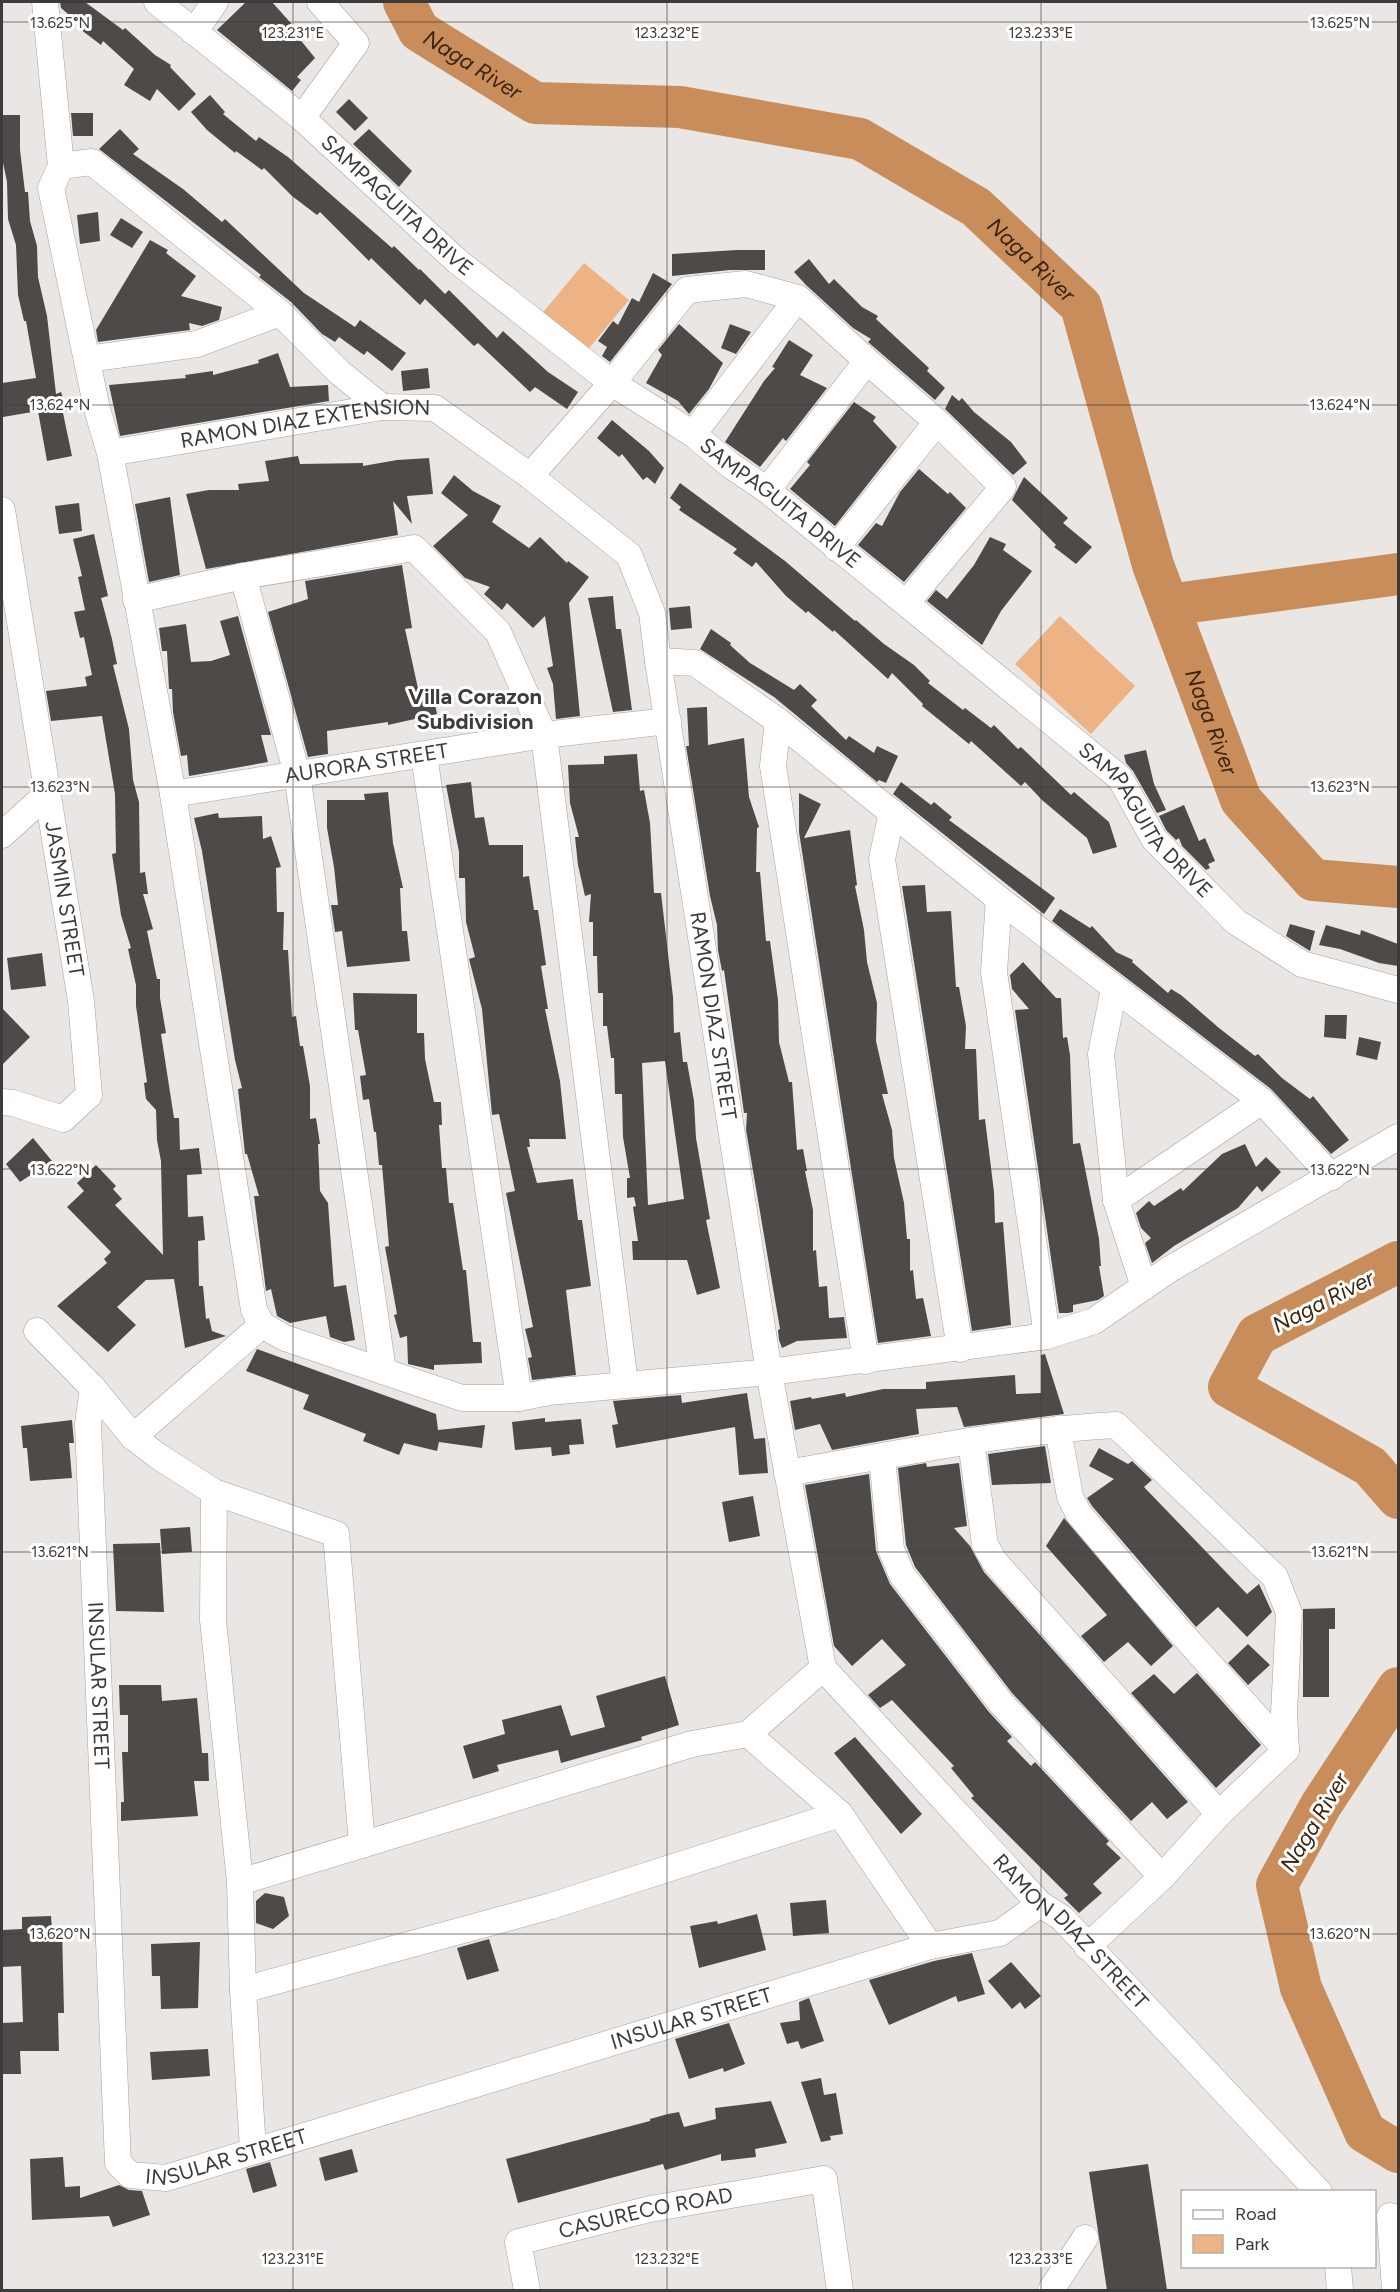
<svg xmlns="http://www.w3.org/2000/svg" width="1400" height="2292" font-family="Figtree,sans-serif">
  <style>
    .green { fill: #eeb384 }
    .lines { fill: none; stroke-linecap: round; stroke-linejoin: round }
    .river { stroke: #c98d5b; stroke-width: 42 }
    .building { fill: #4e4a48; fill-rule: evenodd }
    .minor-casing { stroke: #a5a19e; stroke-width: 27 }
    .minor { stroke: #fff; stroke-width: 26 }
    .ticks { fill: none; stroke: #3d3b3a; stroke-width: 1.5; stroke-opacity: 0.45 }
    .labels { text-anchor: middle; stroke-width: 6; stroke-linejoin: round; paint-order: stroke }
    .street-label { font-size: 21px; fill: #3d3b3a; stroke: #fff }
    .water-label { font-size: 22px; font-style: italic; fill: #3c230d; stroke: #fff }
    .neighbourhood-label { font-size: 22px; font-weight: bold; fill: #3d3b3a; stroke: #fff }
    .ticks-label { font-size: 15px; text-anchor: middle; fill: #3d3b3a; stroke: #fff; stroke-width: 6; stroke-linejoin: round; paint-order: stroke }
  </style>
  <rect width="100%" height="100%" fill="#eae6e3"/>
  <g class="green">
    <polygon points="584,263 629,300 585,353 540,316"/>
    <polygon points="1060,616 1135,686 1091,734 1015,664"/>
  </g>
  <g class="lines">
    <g class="river">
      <path id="s1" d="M404,2L419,31L535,103L680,107L860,139L976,207L1081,306L1153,565L1241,800L1313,880L1398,887"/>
      <polyline points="1168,605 1398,574"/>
      <polyline points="1398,1262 1257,1335 1229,1387 1370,1466 1398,1498"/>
      <polyline points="1398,1688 1321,1805 1277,1885 1301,1988 1365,2132 1398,2152"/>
    </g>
  </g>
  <g class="building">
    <polygon points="60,2 85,2 123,30 125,28 155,55 171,65 170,67 196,94 179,111 157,89 150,101 124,85 134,69 103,41 101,45 80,29 82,26 61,8"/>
    <polygon points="246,2 272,2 297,30 294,32 315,58 297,77 301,80 292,91 217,30"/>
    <polygon points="210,95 225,112 223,114 256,141 259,137 288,157 392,248 394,246 419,270 420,269 445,294 449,290 497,338 503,331 548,372 578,392 567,409 535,387 530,392 478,343 474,346 425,299 420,305 371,258 369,261 320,212 317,215 292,196 264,168 262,170 236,151 235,153 207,130 191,112"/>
    <polygon points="349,99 368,118 355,131 336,112"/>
    <polygon points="71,113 93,113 93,136 73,136"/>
    <polygon points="2,115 20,115 20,150 25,192 28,192 30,221 37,246 38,277 47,316 56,394 61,392 67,411 63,413 72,456 47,461 38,411 3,417 2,406 2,383 36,378 26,321 24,321 18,295 16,245 8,219 7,182 2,158"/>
    <polygon points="120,129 139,149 133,154 183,189 222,222 225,219 304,293 355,327 360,320 406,353 392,371 367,351 364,355 339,337 335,342 322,334 291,302 259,277 261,275 99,149"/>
    <polygon points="369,129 412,171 399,187 353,144"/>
    <polygon points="98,212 100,241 80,244 77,215"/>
    <polygon points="121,218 143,232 132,248 110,235"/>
    <polygon points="150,240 168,250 166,253 196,276 181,296 222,307 219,320 202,326 189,323 190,330 98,342 96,330"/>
    <polygon points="737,250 765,250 765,270 730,270 672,276 672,254"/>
    <polygon points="809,259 829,284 834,279 862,307 878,316 876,319 929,368 927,371 945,388 935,400 868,342 871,339 853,328 806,285 794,272"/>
    <polygon points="653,273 672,284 610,362 602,356 607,347 598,341 613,321 618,325 632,298 639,302"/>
    <polygon points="679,324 723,363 709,389 689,414 678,401 646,383 662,355 658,350"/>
    <polygon points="730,324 751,332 736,354 721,348"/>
    <polygon points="789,340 813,355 800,375 827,388 786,441 783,438 760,467 725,442 764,381 775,368 772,367"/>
    <polygon points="278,353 290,387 328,385 329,401 120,436 109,385 186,378 185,375 213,371 213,375 259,363 258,360"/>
    <polygon points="428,368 430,388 403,391 401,371"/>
    <polygon points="952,395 959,401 962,398 974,412 1011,442 1027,463 1013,475 945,409"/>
    <polygon points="854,402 876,417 873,421 897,447 835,526 790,489 810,465 807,462"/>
    <polygon points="612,420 649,451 664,468 655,484 647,477 643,480 622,454 619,457 597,438"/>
    <polygon points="298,456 300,464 363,463 363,466 397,460 429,458 433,494 407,496 412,524 393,501 398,535 206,569 186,494 209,490 239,490 238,484 269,481 265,461"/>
    <polygon points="919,469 948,494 950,492 966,508 904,582 858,545 876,523 882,526 900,492"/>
    <polygon points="454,475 473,491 501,506 492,522 529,548 540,537 567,563 568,561 589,577 569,603 580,716 556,719 553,684 547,668 553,666 545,616 533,628 507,603 502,610 484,594 490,587 465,578 433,546 468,515 441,493"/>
    <polygon points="1024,477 1068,518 1063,523 1092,547 1076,564 1054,547 1056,545 1012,500"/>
    <polygon points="680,483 785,561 855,621 856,620 884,644 914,665 930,681 928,683 963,710 965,708 991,728 994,725 1018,749 1021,747 1071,795 1074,792 1109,822 1117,847 1093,854 1087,838 1042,800 1025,782 1021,786 971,741 969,744 922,706 923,704 892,673 888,679 834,630 833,632 808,611 806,613 786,596 756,562 752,567 733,553 737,549 679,510 681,507 670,498"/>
    <polygon points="170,497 180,575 149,582 135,504"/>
    <polygon points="79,503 82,531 59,534 55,506"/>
    <polygon points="94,534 108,596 101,598 112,639 117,664 113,665 129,729 133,780 139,802 140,873 145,872 148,894 143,894 153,929 147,931 157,979 160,979 160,998 166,1033 161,1034 174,1118 179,1118 180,1150 199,1148 202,1174 187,1175 188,1217 203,1216 205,1240 198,1241 199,1286 203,1286 206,1319 209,1318 212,1331 226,1336 185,1348 174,1279 146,1280 117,1307 136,1325 108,1352 57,1306 107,1263 104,1259 111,1252 67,1207 84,1191 77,1183 96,1165 116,1186 113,1189 122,1199 115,1205 163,1255 161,1161 157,1140 156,1110 146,1099 144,1083 147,1082 136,1006 136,985 128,949 131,948 121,915 112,854 116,853 115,794 102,716 51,721 46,691 87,686 85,677 92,675 84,637 80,638 74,612 85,610 78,577 82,576 73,539"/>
    <polygon points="990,537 1006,544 1003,550 1032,571 1001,611 982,645 927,601 936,590 947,599 974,565"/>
    <polygon points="402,565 412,628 405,629 419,693 432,690 437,714 388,725 388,722 327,731 328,754 308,757 268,612 308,599 305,581"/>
    <polygon points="613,596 616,629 621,629 632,710 613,712 588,598"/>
    <polygon points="690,606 692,628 671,630 669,608"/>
    <polygon points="238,616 271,735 261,735 268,762 189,776 187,755 181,756 173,712 172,689 169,689 167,651 162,651 159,628 186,624 191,662 211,661 230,655 220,621"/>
    <polygon points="711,629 731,643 730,645 750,663 794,690 800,684 817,700 811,706 846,740 849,736 874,753 877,746 898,756 886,783 879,780 877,782 774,697 700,649"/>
    <polygon points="707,707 708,745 744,738 749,797 759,827 757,828 756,872 760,872 766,941 770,941 778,1000 779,1042 789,1082 792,1082 797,1150 803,1149 807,1171 805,1171 813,1210 813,1251 816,1250 819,1287 827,1286 829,1318 844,1317 847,1338 797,1341 782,1348 779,1340 778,1330 780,1329 746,1130 747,1113 744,1113 724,970 722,971 718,950 717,925 710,896 686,746 689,746 687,708"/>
    <polygon points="1146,750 1154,784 1166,810 1157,813 1133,771 1126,763 1124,755"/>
    <path d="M637,754L640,791L644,790L650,823L654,893H661L673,997L674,1033L680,1032L683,1062H687L694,1101L696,1138L710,1219L706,1220L720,1288L697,1295L687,1260H633L632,1241H638L633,1207L636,1206L634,1197L627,1198V1178H630L623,1137L622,1094H615L614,1058H611L607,1026H603V993H598L597,956H593V922H589L591,894L585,896L578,865L575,837H579L570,803L568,765L604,764V756ZM665,1061L684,1199L648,1205L642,1063Z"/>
    <polygon points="471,782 475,818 484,817 489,845 523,845 523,877 529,876 534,910 538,910 546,965 541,966 548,1009 545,1009 560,1081 566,1139 529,1139 530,1147 527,1147 537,1183 573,1179 578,1220 582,1220 591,1286 566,1290 576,1375 532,1380 528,1358 532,1357 525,1329 533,1327 506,1193 515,1191 499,1114 492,1115 482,1009 469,959 475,957 466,922 465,878 459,878 459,852 446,785"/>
    <polygon points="901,782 931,805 934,802 952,817 949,820 1055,898 1044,914 893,794"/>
    <polygon points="388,792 393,843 403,888 400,888 402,931 407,931 410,961 347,967 342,931 335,932 331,905 338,905 334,867 327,828 327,800 365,800 364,794"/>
    <polygon points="799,793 821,804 804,838 850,830 857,885 855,886 864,930 867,962 877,1003 876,1041 888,1094 882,1094 892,1130 894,1158 904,1203 907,1239 910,1239 910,1271 913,1270 916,1299 923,1298 931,1336 878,1343 799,832"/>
    <polygon points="1184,805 1199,841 1205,838 1215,861 1208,864 1210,868 1206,870 1182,846 1179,838 1176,840 1166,830 1159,816"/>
    <polygon points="218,813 219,818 262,816 263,839 271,836 281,867 276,868 277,912 284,912 283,950 288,950 292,1017 296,1016 300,1046 303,1046 310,1086 310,1119 316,1118 320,1144 318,1144 320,1191 328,1203 334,1287 346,1285 355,1340 344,1342 330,1337 326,1316 290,1323 277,1316 271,1289 266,1291 254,1196 259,1196 247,1154 245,1154 238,1089 242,1088 235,1060 202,851 194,818"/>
    <polygon points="925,885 927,912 951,911 956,987 959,987 966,1026 965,1049 976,1049 979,1120 985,1119 994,1192 995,1223 1003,1222 1011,1325 972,1331 902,886"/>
    <polygon points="1060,909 1090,928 1092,926 1116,952 1133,960 1132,962 1168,993 1171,989 1181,995 1219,1028 1255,1056 1258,1054 1282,1078 1310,1099 1313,1096 1349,1140 1331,1154 1271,1089 1052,921"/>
    <polygon points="1290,924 1315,931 1310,951 1286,936"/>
    <polygon points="1326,925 1360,935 1361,930 1398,944 1398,966 1379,963 1340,949 1319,945"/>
    <polygon points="42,953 46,986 11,990 7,958"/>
    <polygon points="1023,962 1056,998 1061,998 1063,1038 1067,1037 1070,1055 1073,1144 1080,1143 1099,1239 1101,1266 1099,1266 1104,1296 1098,1300 1073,1305 1073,1312 1068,1313 1059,1313 1015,1010 1029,1009 1012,989 1010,975"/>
    <polygon points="353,993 417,994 417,1033 424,1033 425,1059 434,1102 441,1102 442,1125 439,1125 442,1168 446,1168 449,1203 453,1203 463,1270 466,1270 473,1342 481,1342 482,1363 434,1365 434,1370 408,1364 407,1336 400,1338 394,1315 397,1314 385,1247 389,1246 382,1165 379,1165 376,1132 374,1132 369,1099 363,1100 360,1076 366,1075 358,1030 355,1030"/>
    <polygon points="2,1008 30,1037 2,1065"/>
    <polygon points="1325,1015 1347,1015 1346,1039 1324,1037"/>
    <polygon points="1359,1037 1381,1042 1377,1060 1356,1055"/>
    <polygon points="33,1138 52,1161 20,1182 6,1164"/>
    <polygon points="1245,1144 1256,1167 1266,1157 1281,1172 1262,1192 1257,1186 1238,1208 1174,1246 1152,1263 1145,1243 1151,1238 1141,1228 1136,1213 1149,1201 1154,1206 1181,1188 1183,1191 1222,1154"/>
    <polygon points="257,1349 436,1414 438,1430 485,1425 482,1448 439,1442 437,1451 404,1443 399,1455 363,1441 366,1434 303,1409 309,1395 246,1371"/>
    <polygon points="1045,1354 1064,1414 964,1427 957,1407 916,1409 919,1434 832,1450 820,1424 795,1430 790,1401 811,1397 812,1399 845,1393 846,1397 883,1389 926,1389 926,1382 1015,1375 1016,1394 1041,1393 1041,1355"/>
    <polygon points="747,1393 754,1439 765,1438 768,1473 739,1475 735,1427 616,1448 612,1425 618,1424 613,1401 681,1395 682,1403"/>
    <polygon points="545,1418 545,1422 581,1419 584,1444 569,1445 570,1454 552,1456 551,1447 515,1450 512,1422"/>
    <polygon points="72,1420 74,1443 69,1443 72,1478 30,1481 27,1448 23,1448 21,1426"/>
    <polygon points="1045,1446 1051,1483 992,1485 988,1454"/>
    <polygon points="1099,1448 1128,1464 1132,1461 1152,1480 1144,1487 1247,1594 1259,1584 1272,1612 1247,1637 1218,1607 1196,1627 1092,1506 1087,1498 1114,1479 1089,1466"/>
    <polygon points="926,1463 927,1467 959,1463 967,1526 954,1528 970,1546 984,1572 1188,1802 1167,1819 1152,1802 1131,1821 1012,1693 915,1567 906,1545 898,1468"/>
    <polygon points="869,1474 876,1551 890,1584 989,1712 1012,1737 1007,1741 1031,1766 1035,1762 1109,1841 1106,1844 1121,1858 1093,1884 1102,1893 1079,1913 1064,1898 1068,1895 971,1798 974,1796 951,1768 954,1766 892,1700 880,1708 868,1695 906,1665 882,1639 852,1666 834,1646 805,1485"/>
    <polygon points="753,1496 760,1536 729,1542 722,1502"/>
    <polygon points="1064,1518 1173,1646 1151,1666 1128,1642 1104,1662 1081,1636 1107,1615 1046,1546"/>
    <polygon points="190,1527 192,1552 162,1554 160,1529"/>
    <polygon points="160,1543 164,1612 116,1611 113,1544"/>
    <polygon points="1335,1608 1335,1629 1329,1629 1329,1697 1303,1697 1303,1609"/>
    <polygon points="1248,1644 1270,1665 1248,1685 1228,1663"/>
    <polygon points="1197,1673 1261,1745 1216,1788 1131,1693 1154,1674 1174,1694"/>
    <polygon points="665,1676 679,1725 641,1737 642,1740 561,1763 558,1750 497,1765 499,1771 473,1779 463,1746 505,1734 502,1720 561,1705 571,1736 605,1727 596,1696"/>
    <polygon points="119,1685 161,1685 162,1701 197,1698 202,1753 208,1753 209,1781 194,1781 198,1816 121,1821 121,1802 124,1802 122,1752 128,1752 128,1715 120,1715"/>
    <polygon points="855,1737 922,1814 901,1834 834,1753"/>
    <polygon points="265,1893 284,1897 289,1916 273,1929 256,1923 256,1901"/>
    <polygon points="826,1900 829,1933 793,1936 790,1903"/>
    <polygon points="757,1914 766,1950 699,1968 690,1926 717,1921 718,1924"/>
    <polygon points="51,1916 52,1928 62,1927 64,2013 58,2013 59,2051 20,2051 21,2074 2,2074 2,2023 23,2022 21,1966 2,1967 2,1930 22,1929 22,1917"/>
    <polygon points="489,1939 499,1971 467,1980 457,1948"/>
    <polygon points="200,1942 198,2008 161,2009 160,1976 152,1976 151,1944"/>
    <polygon points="972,1953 985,1994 958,2002 956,1996 889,2025 869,1980 934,1961"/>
    <polygon points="1011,1962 1041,1996 1025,2009 1020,2002 1012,2009 988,1981"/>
    <polygon points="809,1998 824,2041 801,2049 798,2041 787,2044 780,2023 800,2020 799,2002"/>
    <polygon points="729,2023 745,2064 724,2072 723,2068 689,2079 675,2039"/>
    <polygon points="208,2049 210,2076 152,2080 150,2052"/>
    <polygon points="821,2078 824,2095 836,2093 843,2134 830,2136 831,2140 821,2142 801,2082"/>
    <polygon points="771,2101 787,2143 755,2149 756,2157 721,2161 721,2154 665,2170 663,2164 518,2203 506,2159 650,2121 650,2119 668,2114 679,2112 684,2127 716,2119 715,2108"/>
    <polygon points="352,2149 358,2172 325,2181 319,2158"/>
    <polygon points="63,2157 65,2187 80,2186 80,2198 119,2185 129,2190 142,2191 150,2215 113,2227 109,2216 32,2220 30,2159"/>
    <polygon points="270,2162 277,2186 253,2193 246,2169"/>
    <polygon points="1148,2164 1167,2290 1107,2290 1089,2172"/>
  </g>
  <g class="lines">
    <defs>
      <g id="minor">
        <polyline points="45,2 61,166 51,188 97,409 110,453 173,794 254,1310 262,1325 285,1338 462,1398 519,1398 549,1392 769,1372 1047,1336 1094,1321 1170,1269 1398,1137"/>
        <path id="s2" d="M157,2L302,118L457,261L612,383L693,434L730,465L767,490L1120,778L1154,839L1236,922L1302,964L1398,990"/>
        <polyline points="194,32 215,2"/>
        <polyline points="302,118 356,43 320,2"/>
        <polyline points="61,166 92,162 280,313 339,372 382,407"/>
        <polyline points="87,359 197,344 280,313"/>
        <polyline points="693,434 798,298"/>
        <path id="s3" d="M110,453L382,407L435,408L530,476L629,555L652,613L658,661L769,1372L823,1668"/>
        <polyline points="530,476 612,383 687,290 746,284 798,298 867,361"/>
        <polyline points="767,490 867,361 937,422"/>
        <path id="s4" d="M2,510L81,1001L89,1095L63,1119L13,1103L2,1102"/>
        <polyline points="836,548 937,422 1003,487 907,602"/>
        <polyline points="243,576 297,774 383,1371"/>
        <polyline points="136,600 243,576 414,548 498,632 544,735 625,1384"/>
        <polyline points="658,661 695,663 778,721 999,899 1262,1101 1332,1177"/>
        <polyline points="778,721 773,766 866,1361"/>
        <polyline points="424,755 519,1398"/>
        <path id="s5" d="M173,794L544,735L668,721"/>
        <polyline points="892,812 882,859 960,1349"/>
        <polyline points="2,835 47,794"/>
        <polyline points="999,899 994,972 1047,1336"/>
        <polyline points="1114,989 1101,1054 1116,1200 1144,1287"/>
        <polyline points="1116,1200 1262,1101"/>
        <polyline points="37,1331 93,1388 133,1437 158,1456 214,1492 336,1534 362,1845"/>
        <path id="s6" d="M93,1388L88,1424L118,2163L130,2175L166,2178L930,1946L1000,1933L1040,1904"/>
        <polyline points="1058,1429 1070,1497 1079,1514 1150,1598 1286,1750"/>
        <polyline points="133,1437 262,1325"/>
        <polyline points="971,1441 985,1545 995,1562 1219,1814"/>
        <polyline points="882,1457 891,1549 902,1575 1001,1703 1162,1877"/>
        <path d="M787,1473C896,1454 1005,1431 1116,1425L1275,1577L1289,1613L1284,1713L1286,1750L1219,1814L1162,1877L1087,1947"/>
        <polyline points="214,1492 213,1620 240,1882"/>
        <path id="s7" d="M823,1668L1040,1904L1062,1918L1319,2192"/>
        <polyline points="748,1734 840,1814 930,1946"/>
        <polyline points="243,1990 551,1906 840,1814"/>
        <polyline points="253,2150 243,1990 240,1882 692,1744 748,1734 823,1668"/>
        <polyline points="1390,2216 1395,2290"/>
        <polyline points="1338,2266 1340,2290"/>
        <path id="s8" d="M527,2290L518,2242L650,2209L824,2179L840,2290"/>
        <polyline points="1051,2290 1085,2238"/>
      </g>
    </defs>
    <use href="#minor" class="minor-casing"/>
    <use href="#minor" class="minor"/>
  </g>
  <path class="ticks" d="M293,2V2290M667,2V2290M1041,2V2290M2,22H1398M2,405H1398M2,787H1398M2,1169H1398M2,1552H1398M2,1934H1398"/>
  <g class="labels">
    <g class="street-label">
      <text dy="7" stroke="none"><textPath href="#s2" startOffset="315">SAMPAGUITA DRIVE</textPath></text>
      <text dy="7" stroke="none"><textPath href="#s3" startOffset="198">RAMON DIAZ EXTENSION</textPath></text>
      <text dy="7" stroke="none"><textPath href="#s2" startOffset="801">SAMPAGUITA DRIVE</textPath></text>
      <text dy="7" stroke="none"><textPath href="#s5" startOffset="196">AURORA STREET</textPath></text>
      <text dy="7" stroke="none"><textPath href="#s2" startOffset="1287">SAMPAGUITA DRIVE</textPath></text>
      <text dy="7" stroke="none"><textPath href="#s4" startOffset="394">JASMIN STREET</textPath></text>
      <text dy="7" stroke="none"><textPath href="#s3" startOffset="1042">RAMON DIAZ STREET</textPath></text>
      <text dy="7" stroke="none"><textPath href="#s6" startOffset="298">INSULAR STREET</textPath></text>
      <text dy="7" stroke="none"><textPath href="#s7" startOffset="362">RAMON DIAZ STREET</textPath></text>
      <text dy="7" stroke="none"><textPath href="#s6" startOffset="1378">INSULAR STREET</textPath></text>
      <text dy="7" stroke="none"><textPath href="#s6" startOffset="892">INSULAR STREET</textPath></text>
      <text dy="7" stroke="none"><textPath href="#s8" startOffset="180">CASURECO ROAD</textPath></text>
    </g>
    <g class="water-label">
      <text dy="8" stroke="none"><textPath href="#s1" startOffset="96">Naga River</textPath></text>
      <text dy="8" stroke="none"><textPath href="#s1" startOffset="708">Naga River</textPath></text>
      <text dy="8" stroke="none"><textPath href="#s1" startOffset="1212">Naga River</textPath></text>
      <text transform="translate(1323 1301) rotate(-27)" y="8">Naga River</text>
      <text transform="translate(1314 1822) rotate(-59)" y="8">Naga River</text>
    </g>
    <g class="neighbourhood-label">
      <text x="475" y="704">Villa Corazon<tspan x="475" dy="25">Subdivision</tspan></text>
    </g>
  </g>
  <g class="ticks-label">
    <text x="60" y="28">13.625°N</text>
    <text x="1340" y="28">13.625°N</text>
    <text x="293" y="38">123.231°E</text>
    <text x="667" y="38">123.232°E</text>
    <text x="1041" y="38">123.233°E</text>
    <text x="60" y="410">13.624°N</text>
    <text x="1340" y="410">13.624°N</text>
    <text x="60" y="792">13.623°N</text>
    <text x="1340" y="792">13.623°N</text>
    <text x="60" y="1175">13.622°N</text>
    <text x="1340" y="1175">13.622°N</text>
    <text x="60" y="1557">13.621°N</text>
    <text x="1340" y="1557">13.621°N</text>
    <text x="60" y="1939">13.620°N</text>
    <text x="1340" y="1939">13.620°N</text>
    <text x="293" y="2264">123.231°E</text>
    <text x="667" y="2264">123.232°E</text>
    <text x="1041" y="2264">123.233°E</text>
  </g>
  <rect width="1400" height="2292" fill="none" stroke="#3d3b3a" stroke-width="6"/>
  <rect x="1181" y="2190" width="195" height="78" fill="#ffffff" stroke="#b1b1b0" stroke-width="1.5"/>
  <rect x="1193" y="2210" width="30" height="9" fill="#ffffff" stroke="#b1b1b0" stroke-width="1.5"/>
  <text x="1235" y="2220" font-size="18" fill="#3d3b3a">Road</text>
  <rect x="1193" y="2235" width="30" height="18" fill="#eeb384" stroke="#b1b1b0" stroke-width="1.5"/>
  <text x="1235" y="2250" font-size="18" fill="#3d3b3a">Park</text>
</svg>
